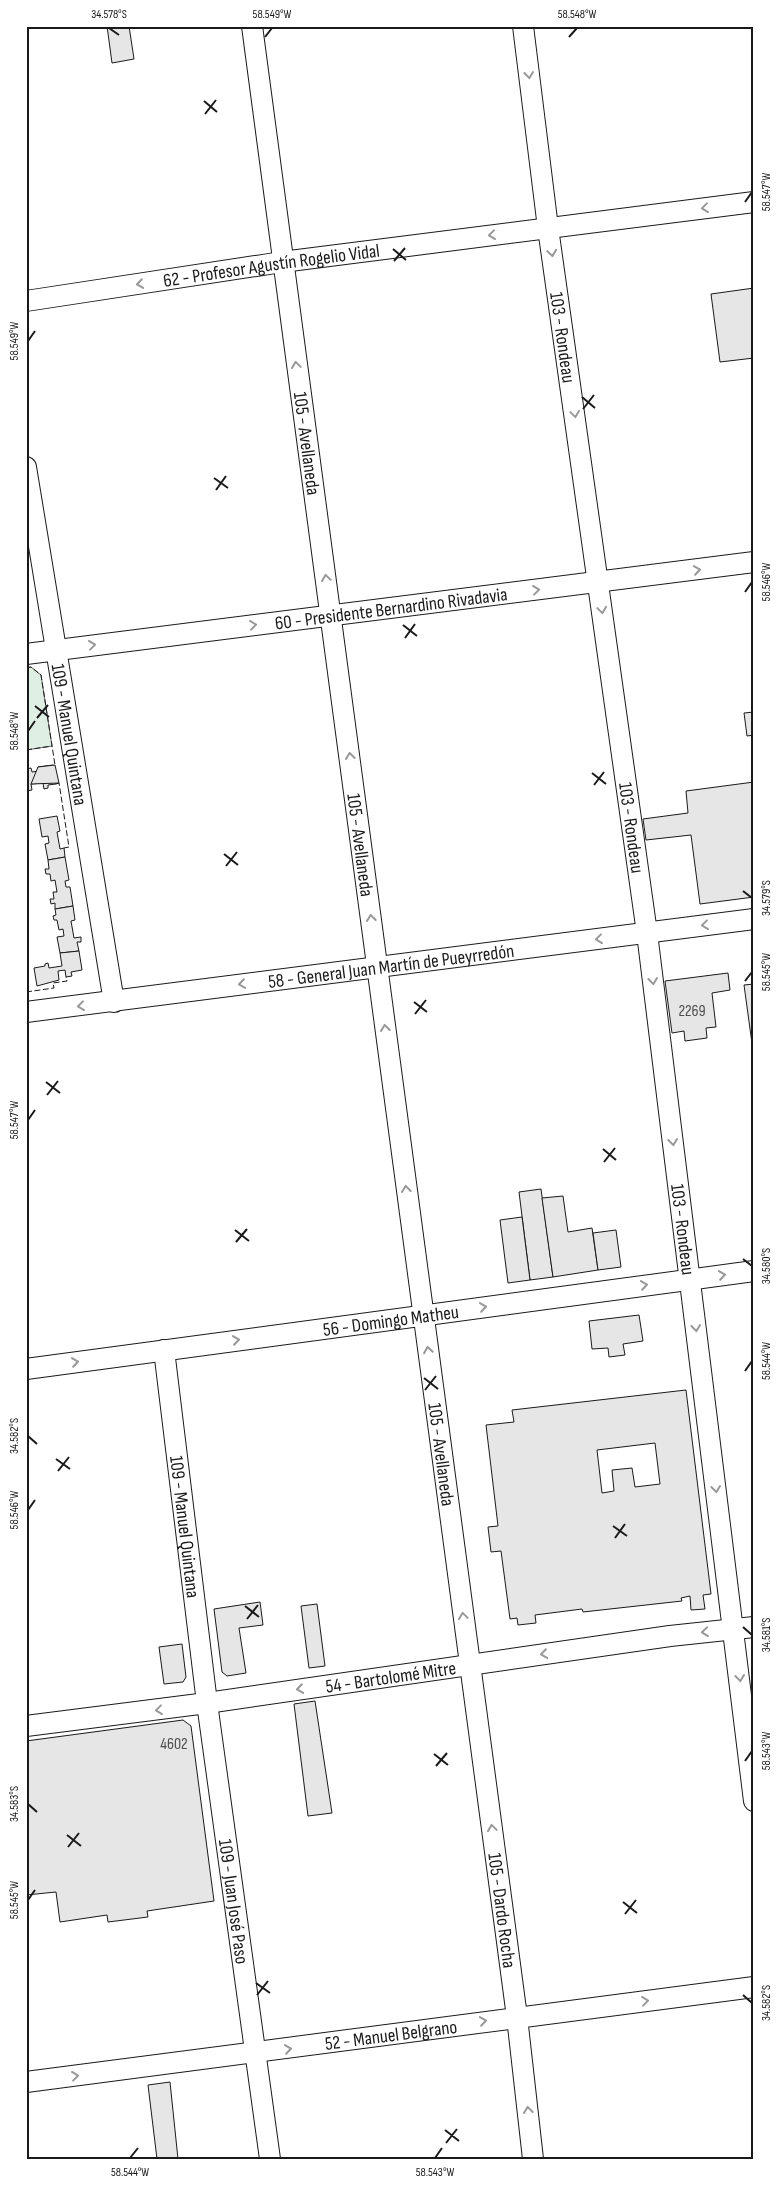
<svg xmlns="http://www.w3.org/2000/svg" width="780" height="2185" font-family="'Sofia Sans Condensed',sans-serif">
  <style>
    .green { fill: #e0efe3; stroke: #6a6a6a }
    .building { fill: #e6e6e6; stroke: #1a1a1a; fill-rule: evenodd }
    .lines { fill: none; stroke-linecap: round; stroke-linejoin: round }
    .minor-casing { stroke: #1a1a1a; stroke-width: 22 }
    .minor { stroke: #fff; stroke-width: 20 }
    .fence { stroke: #1a1a1a; stroke-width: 1; stroke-dasharray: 6 2.5; stroke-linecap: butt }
    .oneway { stroke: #989898 }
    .ticks { fill: none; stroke: #1a1a1a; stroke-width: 2 }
    .labels { text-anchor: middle; stroke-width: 4; stroke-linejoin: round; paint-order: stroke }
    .number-label { font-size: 16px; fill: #4d4d4d }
    .street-label { font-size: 19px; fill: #1a1a1a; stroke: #fff }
    .neatline { fill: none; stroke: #1a1a1a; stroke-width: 2 }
    .ticks-label { font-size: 12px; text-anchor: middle; fill: #1a1a1a }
  </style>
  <rect width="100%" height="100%" fill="#fff"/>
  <polygon class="green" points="31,667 41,675 52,746 26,750 26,668"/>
  <g class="building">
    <polygon points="107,26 129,26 134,59 112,63"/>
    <polygon points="754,288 754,358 720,362 711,294"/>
    <polygon points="754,712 754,735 747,736 744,713"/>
    <polygon points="53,765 56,784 48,785 48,788 44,789 43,783 31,784 32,790 27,791 26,769 31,768 32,772 39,771 38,767"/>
    <polygon points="55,765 59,783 31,784 38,767"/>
    <polygon points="754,782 754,897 700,904 691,835 646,840 643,819 688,813 686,791"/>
    <polygon points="57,816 60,831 57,832 60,849 64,848 65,857 48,860 45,844 49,843 48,836 42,837 39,819"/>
    <polygon points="65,857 69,880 65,881 66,887 70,887 73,906 55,909 55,903 51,904 50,899 54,899 53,892 57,892 55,880 51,881 50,874 46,874 45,869 49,869 48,860"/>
    <polygon points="73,906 75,920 71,921 74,938 81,937 81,942 77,942 79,951 60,953 57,937 64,936 63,929 59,930 57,920 54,920 53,916 56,915 55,909"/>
    <polygon points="79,951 82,970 71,972 72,976 66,977 65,970 58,971 59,980 37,986 34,968 45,966 45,964 48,963 49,968 62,966 60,953"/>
    <polygon points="728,973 730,990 712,993 716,1027 706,1028 707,1038 685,1041 684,1031 672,1033 665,981"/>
    <polygon points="754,984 754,1058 744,985"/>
    <polygon points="541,1189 553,1277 530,1280 519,1192"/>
    <polygon points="563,1196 568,1232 592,1228 598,1270 553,1277 542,1198"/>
    <polygon points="522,1217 530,1280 508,1283 500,1220"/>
    <polygon points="616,1230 621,1267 598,1270 593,1233"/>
    <polygon points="639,1315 643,1341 623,1344 625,1355 609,1357 608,1348 592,1349 589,1321"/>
    <path d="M686,1390L711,1594L703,1595L705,1609L691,1610L690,1596L681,1598L682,1601L583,1612L582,1609L535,1615L536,1623L518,1625L517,1618L510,1619L501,1551L491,1552L488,1527L498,1526L486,1425L514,1422L512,1410ZM655,1443L660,1484L635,1487L632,1468L612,1470L614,1491L602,1493L597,1450Z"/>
    <polygon points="260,1602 263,1625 239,1628 246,1673 227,1676 222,1672 214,1609"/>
    <polygon points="317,1604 325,1666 309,1668 301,1606"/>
    <polygon points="182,1644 186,1677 183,1682 164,1684 159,1647"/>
    <polygon points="315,1701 332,1813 308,1816 294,1704"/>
    <polygon points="183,1720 191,1726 214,1901 147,1911 148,1917 108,1922 107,1915 60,1922 56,1892 26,1895 26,1741"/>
    <polygon points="170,2082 178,2159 157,2159 148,2085"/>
  </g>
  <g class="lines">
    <defs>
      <g id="minor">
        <path id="s1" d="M252,26L517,2017L533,2159"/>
        <path id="s2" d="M523,26L548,228L647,933L754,1801"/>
        <path id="s3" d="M26,301L282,262L754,202"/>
        <path id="s4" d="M26,467L114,1002"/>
        <path id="s5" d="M26,654L754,562"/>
        <path id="s6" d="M26,1012L754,919"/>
        <path id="s7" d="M164,1350L207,1703L270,2159"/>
        <path id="s8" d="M26,1369L754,1271"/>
        <path id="s9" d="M26,1726L207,1703L670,1636L754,1627"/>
        <path id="s10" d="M26,2082L754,1987"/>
      </g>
    </defs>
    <use href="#minor" class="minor-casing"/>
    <use href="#minor" class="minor"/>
    <g class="fence">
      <polyline points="26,668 31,667 41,675 55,765 54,765"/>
      <polyline points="26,750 52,746"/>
      <polyline points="56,784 59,783 69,847 64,848"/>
      <polyline points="26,992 54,988 53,983 67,981 66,977"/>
    </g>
  </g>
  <defs><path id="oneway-chevron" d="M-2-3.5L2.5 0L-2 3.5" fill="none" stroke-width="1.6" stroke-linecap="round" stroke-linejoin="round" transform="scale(1.25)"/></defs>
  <g class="oneway">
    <use href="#oneway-chevron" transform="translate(529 75) rotate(83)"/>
    <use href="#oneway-chevron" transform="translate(705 208) rotate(173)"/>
    <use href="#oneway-chevron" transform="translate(492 235) rotate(173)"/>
    <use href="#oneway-chevron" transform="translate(552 253) rotate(82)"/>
    <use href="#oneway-chevron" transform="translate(140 284) rotate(171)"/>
    <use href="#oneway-chevron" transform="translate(296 365) rotate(-98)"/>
    <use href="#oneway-chevron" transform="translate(575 414) rotate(82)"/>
    <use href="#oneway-chevron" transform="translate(697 570) rotate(-8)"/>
    <use href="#oneway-chevron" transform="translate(326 578) rotate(-98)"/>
    <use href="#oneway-chevron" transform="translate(536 590) rotate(-7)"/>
    <use href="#oneway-chevron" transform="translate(602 610) rotate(82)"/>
    <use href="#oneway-chevron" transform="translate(253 625) rotate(-7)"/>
    <use href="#oneway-chevron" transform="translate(92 645) rotate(-7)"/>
    <use href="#oneway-chevron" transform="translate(350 756) rotate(-97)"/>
    <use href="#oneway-chevron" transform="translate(371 918) rotate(-97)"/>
    <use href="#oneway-chevron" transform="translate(705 925) rotate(173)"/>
    <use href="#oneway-chevron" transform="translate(599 939) rotate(173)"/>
    <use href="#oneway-chevron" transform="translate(653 981) rotate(83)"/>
    <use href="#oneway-chevron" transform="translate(242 984) rotate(172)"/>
    <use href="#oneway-chevron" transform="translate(81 1006) rotate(173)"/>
    <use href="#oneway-chevron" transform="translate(385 1028) rotate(-97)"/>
    <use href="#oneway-chevron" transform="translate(673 1142) rotate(83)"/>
    <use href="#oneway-chevron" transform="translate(406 1189) rotate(-97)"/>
    <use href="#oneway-chevron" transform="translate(722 1275) rotate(-8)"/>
    <use href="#oneway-chevron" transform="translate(644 1285) rotate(-8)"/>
    <use href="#oneway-chevron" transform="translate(483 1307) rotate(-8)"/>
    <use href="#oneway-chevron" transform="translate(696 1328) rotate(83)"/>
    <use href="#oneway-chevron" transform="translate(236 1340) rotate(-8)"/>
    <use href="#oneway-chevron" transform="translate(428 1350) rotate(-99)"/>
    <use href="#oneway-chevron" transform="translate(75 1362) rotate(-8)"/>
    <use href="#oneway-chevron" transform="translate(716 1489) rotate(83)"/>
    <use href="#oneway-chevron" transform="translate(463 1616) rotate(-98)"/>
    <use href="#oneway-chevron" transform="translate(705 1632) rotate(174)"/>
    <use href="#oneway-chevron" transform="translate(544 1654) rotate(172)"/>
    <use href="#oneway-chevron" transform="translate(740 1678) rotate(83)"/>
    <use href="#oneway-chevron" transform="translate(300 1689) rotate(171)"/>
    <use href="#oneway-chevron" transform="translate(159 1710) rotate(173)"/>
    <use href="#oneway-chevron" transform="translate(492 1828) rotate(-98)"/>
    <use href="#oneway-chevron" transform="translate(645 2001) rotate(-7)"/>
    <use href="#oneway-chevron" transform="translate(483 2021) rotate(-8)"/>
    <use href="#oneway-chevron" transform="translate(288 2049) rotate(-8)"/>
    <use href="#oneway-chevron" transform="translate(75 2076) rotate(-7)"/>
    <use href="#oneway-chevron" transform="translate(528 2110) rotate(-97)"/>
  </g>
  <path class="ticks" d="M109,28L119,35M265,37L272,28M569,37L577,28M204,101L217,112M205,114L216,100M745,202L752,192M393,249L406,260M394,261L405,248M28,341L35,331M582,397L595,408M583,409L594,395M214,478L228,488M216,490L226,476M745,592L752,582M403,625L417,636M405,638L415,624M35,706L49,717M37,718L48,705M28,731L35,721M592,773L606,784M594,785L604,772M224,854L238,865M226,866L237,852M743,891L752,898M745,981L752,972M414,1002L427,1012M415,1014L426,1000M46,1082L60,1093M47,1095L58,1081M28,1120L35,1110M603,1149L616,1160M604,1162L615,1148M235,1230L249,1241M236,1242L247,1229M743,1259L752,1266M745,1371L752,1361M424,1378L438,1389M425,1390L436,1376M28,1436L37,1444M56,1459L70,1469M58,1471L69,1457M28,1510L35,1500M613,1526L627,1536M615,1538L625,1524M245,1606L259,1617M247,1619L258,1605M743,1627L752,1635M434,1754L448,1765M745,1761L752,1751M436,1766L447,1753M28,1804L37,1812M67,1835L81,1846M68,1847L79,1833M28,1900L35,1890M623,1902L637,1913M625,1914L636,1900M256,1983L270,1993M257,1995L268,1981M743,1995L752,2003M445,2130L459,2141M446,2143L457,2129M130,2158L138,2148M435,2158L442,2148"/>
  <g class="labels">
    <g class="number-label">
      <text x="692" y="1016">2269</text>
      <text x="174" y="1749">4602</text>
    </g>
    <g class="street-label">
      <text dy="7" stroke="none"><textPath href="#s3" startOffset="248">62 - Profesor Agustín Rogelio Vidal</textPath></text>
      <text dy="7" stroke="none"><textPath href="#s2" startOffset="314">103 - Rondeau</textPath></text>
      <text dy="7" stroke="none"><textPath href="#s1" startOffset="421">105 - Avellaneda</textPath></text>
      <text dy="7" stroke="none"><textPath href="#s5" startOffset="368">60 - Presidente Bernardino Rivadavia</textPath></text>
      <text dy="7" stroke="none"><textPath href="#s4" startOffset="271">109 - Manuel Quintana</textPath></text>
      <text dy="7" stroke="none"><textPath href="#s2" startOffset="809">103 - Rondeau</textPath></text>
      <text dy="7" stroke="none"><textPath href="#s1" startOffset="826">105 - Avellaneda</textPath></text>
      <text dy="7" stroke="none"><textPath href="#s6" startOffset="368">58 - General Juan Martín de Pueyrredón</textPath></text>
      <text dy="7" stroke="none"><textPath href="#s2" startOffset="1214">103 - Rondeau</textPath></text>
      <text dy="7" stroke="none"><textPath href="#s8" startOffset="368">56 - Domingo Matheu</textPath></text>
      <text dy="7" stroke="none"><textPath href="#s1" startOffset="1441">105 - Avellaneda</textPath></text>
      <text dy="7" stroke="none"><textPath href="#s7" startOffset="178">109 - Manuel Quintana</textPath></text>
      <text dy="7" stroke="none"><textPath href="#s9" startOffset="368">54 - Bartolomé Mitre</textPath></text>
      <text dy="7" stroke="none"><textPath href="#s7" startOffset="556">109 - Juan José Paso</textPath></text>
      <text dy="7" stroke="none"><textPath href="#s1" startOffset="1901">105 - Dardo Rocha</textPath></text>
      <text dy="7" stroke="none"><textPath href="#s10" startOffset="368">52 - Manuel Belgrano</textPath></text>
    </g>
  </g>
  <rect width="780" height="2185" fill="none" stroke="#ffffff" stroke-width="55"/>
  <rect x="28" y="28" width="724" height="2130" class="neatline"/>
  <g class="ticks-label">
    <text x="109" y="18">34.578°S</text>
    <text x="272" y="18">58.549°W</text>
    <text x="577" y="18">58.548°W</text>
    <text transform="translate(766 192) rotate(-90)" y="4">58.547°W</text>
    <text transform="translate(14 341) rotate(-90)" y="4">58.549°W</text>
    <text transform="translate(766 582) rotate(-90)" y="4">58.546°W</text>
    <text transform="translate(14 731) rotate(-90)" y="4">58.548°W</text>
    <text transform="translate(766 898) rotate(-90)" y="4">34.579°S</text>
    <text transform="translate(766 972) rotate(-90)" y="4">58.545°W</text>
    <text transform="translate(14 1120) rotate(-90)" y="4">58.547°W</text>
    <text transform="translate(766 1266) rotate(-90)" y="4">34.580°S</text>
    <text transform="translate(766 1361) rotate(-90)" y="4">58.544°W</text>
    <text transform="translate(14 1436) rotate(-90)" y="4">34.582°S</text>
    <text transform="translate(14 1510) rotate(-90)" y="4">58.546°W</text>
    <text transform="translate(766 1635) rotate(-90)" y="4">34.581°S</text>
    <text transform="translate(766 1751) rotate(-90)" y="4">58.543°W</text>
    <text transform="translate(14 1804) rotate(-90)" y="4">34.583°S</text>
    <text transform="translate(14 1900) rotate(-90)" y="4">58.545°W</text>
    <text transform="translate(766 2003) rotate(-90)" y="4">34.582°S</text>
    <text x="130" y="2176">58.544°W</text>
    <text x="435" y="2176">58.543°W</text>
  </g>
</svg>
